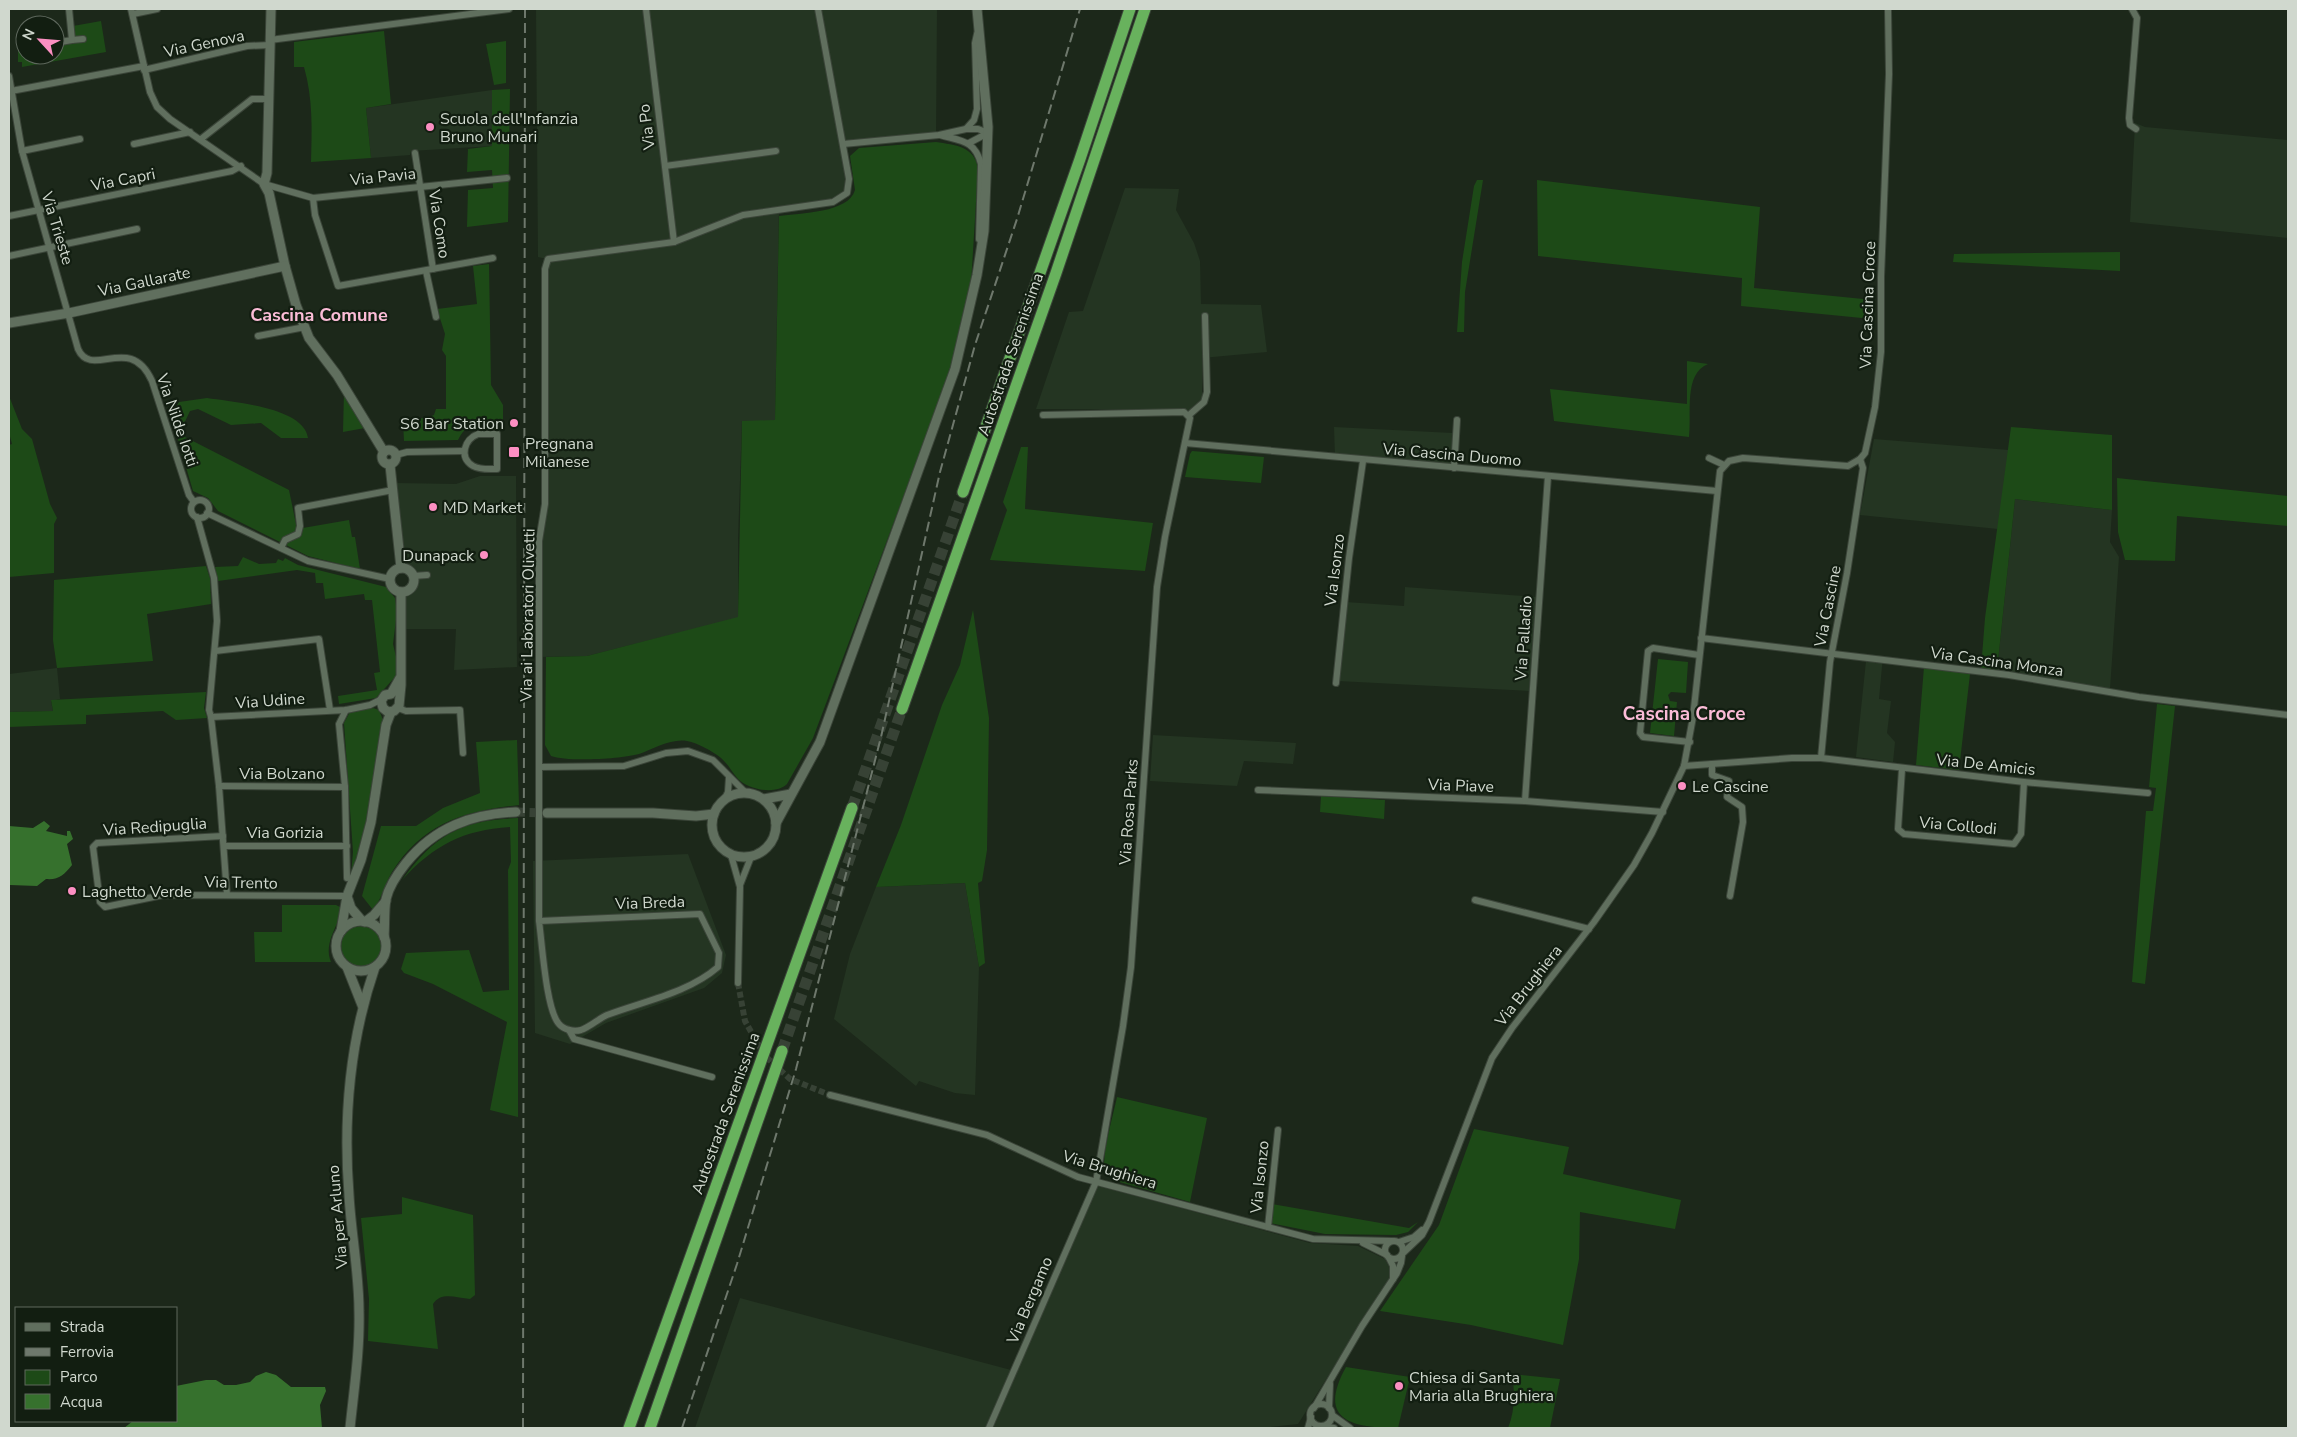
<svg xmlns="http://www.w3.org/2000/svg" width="2297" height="1437" font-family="'Nunito Sans',sans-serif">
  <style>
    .built { fill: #243522 }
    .green { fill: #1d4a17 }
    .water { fill: #36712d }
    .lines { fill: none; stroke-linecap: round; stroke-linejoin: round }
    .street-tunnel { stroke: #374235; stroke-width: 6; stroke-dasharray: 6 3; stroke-linecap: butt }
    .secondary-tunnel { stroke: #374235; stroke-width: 9; stroke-dasharray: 9 4.5; stroke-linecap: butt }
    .highway-tunnel { stroke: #374235; stroke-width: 11; stroke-dasharray: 11 5.5; stroke-linecap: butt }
    .street-casing { stroke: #3b4539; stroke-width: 8 }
    .secondary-casing { stroke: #3b4539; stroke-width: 11 }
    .highway-casing { stroke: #3b4539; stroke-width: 13 }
    .street { stroke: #606f5e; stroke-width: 6 }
    .secondary { stroke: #606f5e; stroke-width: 9 }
    .highway { stroke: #68b25d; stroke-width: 11 }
    .rail { stroke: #6e786c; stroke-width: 2; stroke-dasharray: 10 5; stroke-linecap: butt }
    .poi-dot { fill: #fc8fc2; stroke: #121e11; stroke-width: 2 }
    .labels { text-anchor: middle; stroke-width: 4.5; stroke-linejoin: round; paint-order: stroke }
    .street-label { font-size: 16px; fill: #d0d8ce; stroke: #121e11 }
    .poi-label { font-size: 16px; fill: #d0d8ce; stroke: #121e11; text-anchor: start }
    .neighbourhood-label { font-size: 18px; font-weight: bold; fill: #fbbcd7; stroke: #121e11 }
    .quarter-label { font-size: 19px; font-weight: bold; fill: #fbbcd7; stroke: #121e11 }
  </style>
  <rect width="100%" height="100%" fill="#1c281a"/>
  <g class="built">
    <polygon points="536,9 937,9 936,138 843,144 849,184 840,199 779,210 775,421 742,421 738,540 738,618 587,656 539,657 539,541 545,504 547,259 538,257"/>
    <polygon points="492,90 492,146 411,151 410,155 371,158 366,108"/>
    <polygon points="2135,123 2145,127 2288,140 2288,238 2130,222"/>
    <polygon points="1125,188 1179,189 1176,210 1194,243 1200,261 1201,304 1261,305 1267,352 1202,358 1202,399 1189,410 1036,409 1069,312 1083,311"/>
    <polygon points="1334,427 1453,433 1452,466 1335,456"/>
    <polygon points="1874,439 2009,450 1998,529 1860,515"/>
    <polygon points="480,476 516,476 517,667 454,670 456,629 404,629 404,594 415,585 416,580 414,572 403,565 400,509 395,483 456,484"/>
    <polygon points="2015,499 2112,510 2110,542 2119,557 2110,689 1997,671"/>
    <polygon points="1405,587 1536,597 1529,691 1338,681 1346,602 1404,606"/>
    <polygon points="1871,655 1883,656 1879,699 1891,701 1887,733 1895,742 1893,762 1856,757 1866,661 1871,661"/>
    <polygon points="57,668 60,699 51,701 53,711 9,712 9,674"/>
    <polygon points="1153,735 1296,743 1293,764 1244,761 1237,786 1150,781"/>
    <polygon points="688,854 726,955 722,973 704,988 606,1023 570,1044 535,1033 533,861"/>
    <polygon points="965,883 979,967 975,1095 955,1093 919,1081 916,1086 834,1019 850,954 876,887"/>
    <polygon points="1091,1184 1310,1243 1358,1246 1385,1259 1390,1269 1389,1279 1298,1424 1262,1428 695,1428 740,1298 1011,1370"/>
  </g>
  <g class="green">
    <polygon points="101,21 106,52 22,67 22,62 18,62 18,50 25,49 25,55 55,55 55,45 74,38 73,26"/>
    <path d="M384,31L391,104L366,108L371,158L311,162C312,130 313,98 304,67H294V42Z"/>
    <polygon points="506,41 506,83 494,85 486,44"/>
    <polygon points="510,89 508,222 467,227 468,190 493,188 492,170 467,172 468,149 492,146 492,90"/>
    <path d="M936,142C955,145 975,146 978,169L971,284L960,334L946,383L813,738L787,784C776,795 749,790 738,779C732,772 728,764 721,758C712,751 698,743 687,741C672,738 653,749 639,754C621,759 567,762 551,756L545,745L546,657L587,656L738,617L742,421L775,420L779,216C800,213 849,213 855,190L850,156L859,148Z"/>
    <polygon points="1477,180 1483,180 1465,292 1464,332 1457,332 1462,262 1474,186"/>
    <polygon points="1537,180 1760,207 1754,288 1873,300 1872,319 1741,306 1742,278 1538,256"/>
    <polygon points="2120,252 2120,271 1953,262 1954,254"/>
    <path d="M489,264L491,385L503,405V421C482,420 468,420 458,440L404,441L403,422C413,417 424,420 434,415L436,409H446V356L442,350L445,334L437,309L477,304L473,266Z"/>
    <path d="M1687,361L1708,364C1683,374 1692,414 1689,437L1554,421L1550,389L1687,404Z"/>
    <polygon points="344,392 365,428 343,432"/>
    <polygon points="9,396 22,429 32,439 50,504 57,518 54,524 54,573 9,577 9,445 12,444 9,433"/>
    <path d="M207,398C232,402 304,407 308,438H281L261,423L231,425L198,409L190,411L182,428L185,437L289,490L297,529L349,520L352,537H355L360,569L308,556L218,511L208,498L193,491L171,415L179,402Z"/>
    <polygon points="2011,427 2112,435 2112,510 2015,499 1997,671 1981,669 1985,618"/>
    <polygon points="1021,447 1028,447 1025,509 1153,523 1145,571 990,560 1007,510 1003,502"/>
    <polygon points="1192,451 1264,457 1261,483 1185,477 1190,454"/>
    <polygon points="2117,478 2288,496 2288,526 2177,516 2175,561 2125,560 2118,532"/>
    <polygon points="243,557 259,564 276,563 278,559 283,561 285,558 298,565 386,587 395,598 397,612 393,644 397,661 396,676 376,698 339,704 338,696 377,690 374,673 380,672 372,600 365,600 364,594 325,599 323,583 316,583 315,573 297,570 218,581 215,567 238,566"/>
    <polygon points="206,566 210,578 211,604 147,614 153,661 57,668 53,640 54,580"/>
    <polygon points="973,610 989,718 987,850 982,881 978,883 985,963 979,967 965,883 876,887 901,825 942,705 960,665"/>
    <polygon points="1658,659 1688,662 1686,693 1671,692 1668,695 1670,701 1677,702 1674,736 1650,733"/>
    <polygon points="1924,667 1970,674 1959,770 1916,765"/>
    <polygon points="206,692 204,708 207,718 176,720 163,711 86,715 86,724 9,727 9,712 53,711 51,700"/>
    <polygon points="2157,704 2175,706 2145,984 2132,982 2146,811 2153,811 2156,788 2149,787"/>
    <polygon points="373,708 379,710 383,720 367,822 351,876 353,852 344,723 350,712"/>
    <path d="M517,740L519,805C464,811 423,823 392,872C384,885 382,899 373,910L362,896L381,826H416L443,808L480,793L476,742Z"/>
    <polygon points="1321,796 1385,800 1384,819 1320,812"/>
    <path d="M518,818V1117L490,1110L507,1022L433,984L404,973L401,969L406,953L469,950L483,992L509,990L508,870L511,862L510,827C463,830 434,845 402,880C435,834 462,820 518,818Z"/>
    <path d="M282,905H336L342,908C339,926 323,942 331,962H255L254,932H282Z"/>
    <circle cx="361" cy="946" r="20"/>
    <path d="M1117,1097L1207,1118L1190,1202L1116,1181C1111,1178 1107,1175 1105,1170C1101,1157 1114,1112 1117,1097Z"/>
    <polygon points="1474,1129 1569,1147 1563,1174 1681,1200 1675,1229 1580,1212 1579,1259 1563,1345 1471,1325 1380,1311 1439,1225"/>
    <path d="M402,1197L473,1215L475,1295L470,1299C457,1298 441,1291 433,1304L438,1349L368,1341L369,1299L361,1218L402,1214Z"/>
    <polygon points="1272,1204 1409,1228 1418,1222 1408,1232 1396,1235 1325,1234 1270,1223"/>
    <path d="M1346,1367L1410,1377L1398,1428C1353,1428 1316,1421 1346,1367Z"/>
    <path d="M1512,1374L1560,1379L1550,1428H1508C1515,1411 1515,1393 1512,1374Z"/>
  </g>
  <g class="water">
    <path d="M44,821L50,826L46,831L67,836V831H70L73,839L67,844L72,865C64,875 59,880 46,879L37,886L10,885L9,826L33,828Z"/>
    <polygon points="266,1372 276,1375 291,1387 325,1387 326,1391 320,1405 322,1428 124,1428 133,1421 176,1421 176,1386 206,1380 216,1380 224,1385 236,1385 250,1382 256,1376"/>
  </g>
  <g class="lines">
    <polyline class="street-tunnel" points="738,983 745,1021 764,1055 790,1079 830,1095"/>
    <polyline class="secondary-tunnel" points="516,812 546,813"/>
    <g class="highway-tunnel">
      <polyline points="852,808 963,492"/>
      <polyline points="782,1051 902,709"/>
    </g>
    <defs>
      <g id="street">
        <polyline points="131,9 150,92 157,107 170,119 264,184 313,198 507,178"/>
        <polyline points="646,9 674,242"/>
        <polyline points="2132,9 2137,18 2129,118 2130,125 2136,129"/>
        <polyline points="133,14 157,9"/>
        <polyline points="72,40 83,39"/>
        <polyline points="270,40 509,9"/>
        <polyline points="55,43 72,40 69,9"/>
        <polyline points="22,47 25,46"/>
        <polyline points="144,70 247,46 270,45"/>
        <path d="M9,76L22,151L78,349C92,380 130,332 152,381L189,495L194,502"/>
        <polyline points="11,91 144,66"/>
        <polyline points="966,129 978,129 988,133"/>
        <path d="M940,135C961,141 975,140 981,164L979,239"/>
        <polyline points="201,139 252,99 269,99"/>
        <polyline points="969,143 988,133"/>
        <polyline points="134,144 190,132"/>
        <polyline points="843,144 939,135 966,129 974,120 977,109 975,43 977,34"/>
        <polyline points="22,151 80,139"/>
        <polyline points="415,153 433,269"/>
        <polyline points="665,166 776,151"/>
        <polyline points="313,198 315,215 338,286 493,258"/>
        <polyline points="9,216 232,171 241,166"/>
        <polyline points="9,256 137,229"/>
        <polyline points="426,271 436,317"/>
        <polyline points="258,336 305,327"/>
        <polyline points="1189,415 1204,402 1207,392 1205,316"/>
        <path d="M478,434H497V469C489,469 480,470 473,466C458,457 465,439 478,434Z"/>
        <polyline points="1185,443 1717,491"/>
        <polyline points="396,455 407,452 464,451"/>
        <polyline points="1709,458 1724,465"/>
        <polyline points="1454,468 1457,420"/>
        <circle cx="200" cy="509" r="9"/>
        <polyline points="207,513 308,561 390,579"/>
        <polyline points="197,517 214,578 217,621 209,710 211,717 346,710 370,705 382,699"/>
        <polyline points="281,548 285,540 298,534 300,526 298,508 393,490"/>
        <polyline points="413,576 427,575"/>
        <polyline points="1701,638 2009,675 2139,697 2288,715"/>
        <polyline points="215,651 319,639 330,710"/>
        <polyline points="1336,683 1349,558 1363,461"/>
        <polyline points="398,708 406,711 460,710 463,753"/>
        <polyline points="346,710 339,724 345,787 347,878"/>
        <polyline points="211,717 219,786 227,895"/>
        <polyline points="1690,742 1643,737 1640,733 1648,651 1653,648 1699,655"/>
        <polyline points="1821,758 1830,662 1847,573 1863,468 1860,459"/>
        <polyline points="1712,764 1712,775 1729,781 1727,797 1742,807 1743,822 1730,896"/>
        <polyline points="1684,766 1792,758 1821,758 2024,782 2148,793"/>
        <polyline points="539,767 624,766 666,753 688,751 713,760 745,792"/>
        <polyline points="1902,769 1898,829 1904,834 2014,844 2021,834 2024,782"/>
        <polyline points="219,786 345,787"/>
        <polyline points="1258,790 1525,801 1663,812"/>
        <polyline points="724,800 728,792 729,777"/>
        <polyline points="1525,801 1548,476"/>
        <polyline points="223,836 97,843 93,847 100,902 105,907 163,895 347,896"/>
        <polyline points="224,846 347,846"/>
        <polyline points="731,855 740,887 738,983"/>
        <polyline points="740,885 751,857"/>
        <polyline points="1475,900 1589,929"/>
        <path d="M539,921L700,914L719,953L718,967C688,993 644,1001 607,1015C598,1019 590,1027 581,1030C574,1032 564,1030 559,1024C546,1010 542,942 539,921V541L545,504V269L548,259L674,242L743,215L833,202L847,193L849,179L818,9"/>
        <polyline points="569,1030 574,1039 712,1077"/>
        <polyline points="830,1095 987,1135 1078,1177 1313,1239 1392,1241"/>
        <polyline points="1268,1227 1278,1130"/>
        <circle cx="1394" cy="1250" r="9"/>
        <polyline points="1399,1242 1414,1237 1422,1230"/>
        <polyline points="1363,1243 1387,1255"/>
        <polyline points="1403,1253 1422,1235 1429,1222 1492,1058 1512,1028 1594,922 1634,865 1652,833 1684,766 1693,717 1720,471 1729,461 1743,458 1848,466 1860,459 1865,453 1875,407 1881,352 1881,277 1889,74 1888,9"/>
        <polyline points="1389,1258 1393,1266 1393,1279"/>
        <circle cx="1321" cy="1415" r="11"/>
        <polyline points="1314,1408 1362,1326 1397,1273 1401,1263 1402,1256"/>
        <polyline points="1329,1408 1330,1384"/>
        <polyline points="1332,1415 1350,1428"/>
        <polyline points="1323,1426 1334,1428"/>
        <polyline points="989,1428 1096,1182 1123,1026 1131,967 1157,587 1165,537 1190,418 1184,412 1043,415"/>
        <polyline points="1308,1428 1311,1417"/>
      </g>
      <g id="secondary">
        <polyline points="271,9 267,173 264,184 269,193 285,266 296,305 309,338 337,375 384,452"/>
        <polyline points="9,323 69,313 285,266"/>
        <circle cx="389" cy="457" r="7"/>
        <polyline points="390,465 401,568"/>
        <circle cx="402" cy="580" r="12"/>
        <polyline points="400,678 391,694 385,695 381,701 383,708 388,712 394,711 399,706 401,685 401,592"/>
        <circle cx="744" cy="825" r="32"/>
        <polyline points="764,799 791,794"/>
        <polyline points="547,813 653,813 696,816 714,814"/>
        <polyline points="776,823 820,742 955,369 977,275 984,231 988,127 977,9"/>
        <polyline points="348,899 351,908 362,921"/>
        <circle cx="361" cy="946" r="25"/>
        <polyline points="365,922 374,915 386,901"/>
        <polyline points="341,931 347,896 361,860 371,822 386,725 391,712"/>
        <path d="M384,937C385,925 384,911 386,899C389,886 398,873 406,863C435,827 472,814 516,812"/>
        <polyline points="347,967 362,1005"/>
        <path d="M350,1428C354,1389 360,1350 359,1311C359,1272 351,1233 349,1195C343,1118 350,1040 375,967"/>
      </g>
      <g id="highway">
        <polyline points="963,492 1080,159 1130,9"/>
        <polyline points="902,709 1056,273 1145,9"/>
        <polyline points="629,1428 852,808"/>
        <polyline points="650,1428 782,1051"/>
      </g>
    </defs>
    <use href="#street" class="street-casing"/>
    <use href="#secondary" class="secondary-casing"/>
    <use href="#highway" class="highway-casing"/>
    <use href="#street" class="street"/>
    <use href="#secondary" class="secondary"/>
    <use href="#highway" class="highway"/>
    <g class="rail">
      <polyline points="523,1428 525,9"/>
      <polyline points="682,1428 737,1264 796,1069 881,737 940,472 975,345 1017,219 1080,9"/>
    </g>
  </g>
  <g class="poi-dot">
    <circle cx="430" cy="127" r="5"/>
    <circle cx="514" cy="423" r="5"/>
    <rect x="508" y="446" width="12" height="12" rx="2.5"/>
    <circle cx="433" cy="507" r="5"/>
    <circle cx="484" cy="555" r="5"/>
    <circle cx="1682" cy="786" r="5"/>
    <circle cx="72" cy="891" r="5"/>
    <circle cx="1399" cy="1386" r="5"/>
  </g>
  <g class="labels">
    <g class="street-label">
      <text transform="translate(204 43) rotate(-12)" y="6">Via Genova</text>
      <text transform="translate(646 127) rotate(-97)" y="6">Via Po</text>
      <text transform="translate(383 176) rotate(-6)" y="6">Via Pavia</text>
      <text transform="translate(123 179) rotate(-11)" y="6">Via Capri</text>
      <text transform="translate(440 224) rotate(81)" y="6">Via Como</text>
      <text transform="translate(58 228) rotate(73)" y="6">Via Trieste</text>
      <text transform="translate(144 281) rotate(-12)" y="6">Via Gallarate</text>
      <text transform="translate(1867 305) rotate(-88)" y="6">Via Cascina Croce</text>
      <text transform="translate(1010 354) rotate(-71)" y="6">Autostrada Serenissima</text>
      <text transform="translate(178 420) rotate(71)" y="6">Via Nilde Iotti</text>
      <text transform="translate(1452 454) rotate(5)" y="6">Via Cascina Duomo</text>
      <text transform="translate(1334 570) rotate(-83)" y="6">Via Isonzo</text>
      <text transform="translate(1827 606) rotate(-79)" y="6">Via Cascine</text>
      <text transform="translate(527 615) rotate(-89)" y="6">Via ai Laboratori Olivetti</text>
      <text transform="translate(1523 638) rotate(-86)" y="6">Via Palladio</text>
      <text transform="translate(1997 661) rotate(8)" y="6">Via Cascina Monza</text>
      <text transform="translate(270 700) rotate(-4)" y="6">Via Udine</text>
      <text transform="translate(1986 764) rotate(6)" y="6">Via De Amicis</text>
      <text x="282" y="779">Via Bolzano</text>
      <text transform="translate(1461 785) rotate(2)" y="6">Via Piave</text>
      <text transform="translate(1128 812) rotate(-86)" y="6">Via Rosa Parks</text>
      <text transform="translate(1958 825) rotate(5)" y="6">Via Collodi</text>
      <text transform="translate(155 826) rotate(-4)" y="6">Via Redipuglia</text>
      <text x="285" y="838">Via Gorizia</text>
      <text transform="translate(241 882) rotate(1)" y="6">Via Trento</text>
      <text transform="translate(650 902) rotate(-2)" y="6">Via Breda</text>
      <text transform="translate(1528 985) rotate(-52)" y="6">Via Brughiera</text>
      <text transform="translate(725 1113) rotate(-70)" y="6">Autostrada Serenissima</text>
      <text transform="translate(1110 1169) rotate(17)" y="6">Via Brughiera</text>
      <text transform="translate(1259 1177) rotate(-84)" y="6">Via Isonzo</text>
      <text transform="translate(337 1217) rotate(-95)" y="6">Via per Arluno</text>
      <text transform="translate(1029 1300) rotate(-67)" y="6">Via Bergamo</text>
    </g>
    <g class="poi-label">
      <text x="440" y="124">Scuola dell'Infanzia<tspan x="440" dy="18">Bruno Munari</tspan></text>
      <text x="504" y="429" text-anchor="end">S6 Bar Station</text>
      <text x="525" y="449">Pregnana<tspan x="525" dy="18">Milanese</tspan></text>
      <text x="443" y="513">MD Market</text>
      <text x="474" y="561" text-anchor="end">Dunapack</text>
      <text x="1692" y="792">Le Cascine</text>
      <text x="82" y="897">Laghetto Verde</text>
      <text x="1409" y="1383">Chiesa di Santa<tspan x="1409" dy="18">Maria alla Brughiera</tspan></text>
    </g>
    <g class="neighbourhood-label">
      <text x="319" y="321">Cascina Comune</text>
    </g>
    <g class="quarter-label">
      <text x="1684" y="720">Cascina Croce</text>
    </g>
  </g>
  <rect width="2297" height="1437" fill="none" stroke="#d0d8ce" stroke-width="20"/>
  <rect x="15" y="1307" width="162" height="115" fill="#121e11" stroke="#5e685d"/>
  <rect x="25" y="1323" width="25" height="8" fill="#606f5e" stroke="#5e685d"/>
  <text x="60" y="1332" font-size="15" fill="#d0d8ce">Strada</text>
  <rect x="25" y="1348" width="25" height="8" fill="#6e786c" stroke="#5e685d"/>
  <text x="60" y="1357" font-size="15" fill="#d0d8ce">Ferrovia</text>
  <rect x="25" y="1370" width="25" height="15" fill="#1d4a17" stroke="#5e685d"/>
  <text x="60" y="1382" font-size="15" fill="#d0d8ce">Parco</text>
  <rect x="25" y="1394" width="25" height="15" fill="#36712d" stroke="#5e685d"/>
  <text x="60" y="1407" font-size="15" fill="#d0d8ce">Acqua</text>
  <g transform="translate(40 40) rotate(296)"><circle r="24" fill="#121e11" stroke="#5e685d"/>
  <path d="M0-4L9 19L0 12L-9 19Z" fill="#fc8fc2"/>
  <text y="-8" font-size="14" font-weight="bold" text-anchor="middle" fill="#d0d8ce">N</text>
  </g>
</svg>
